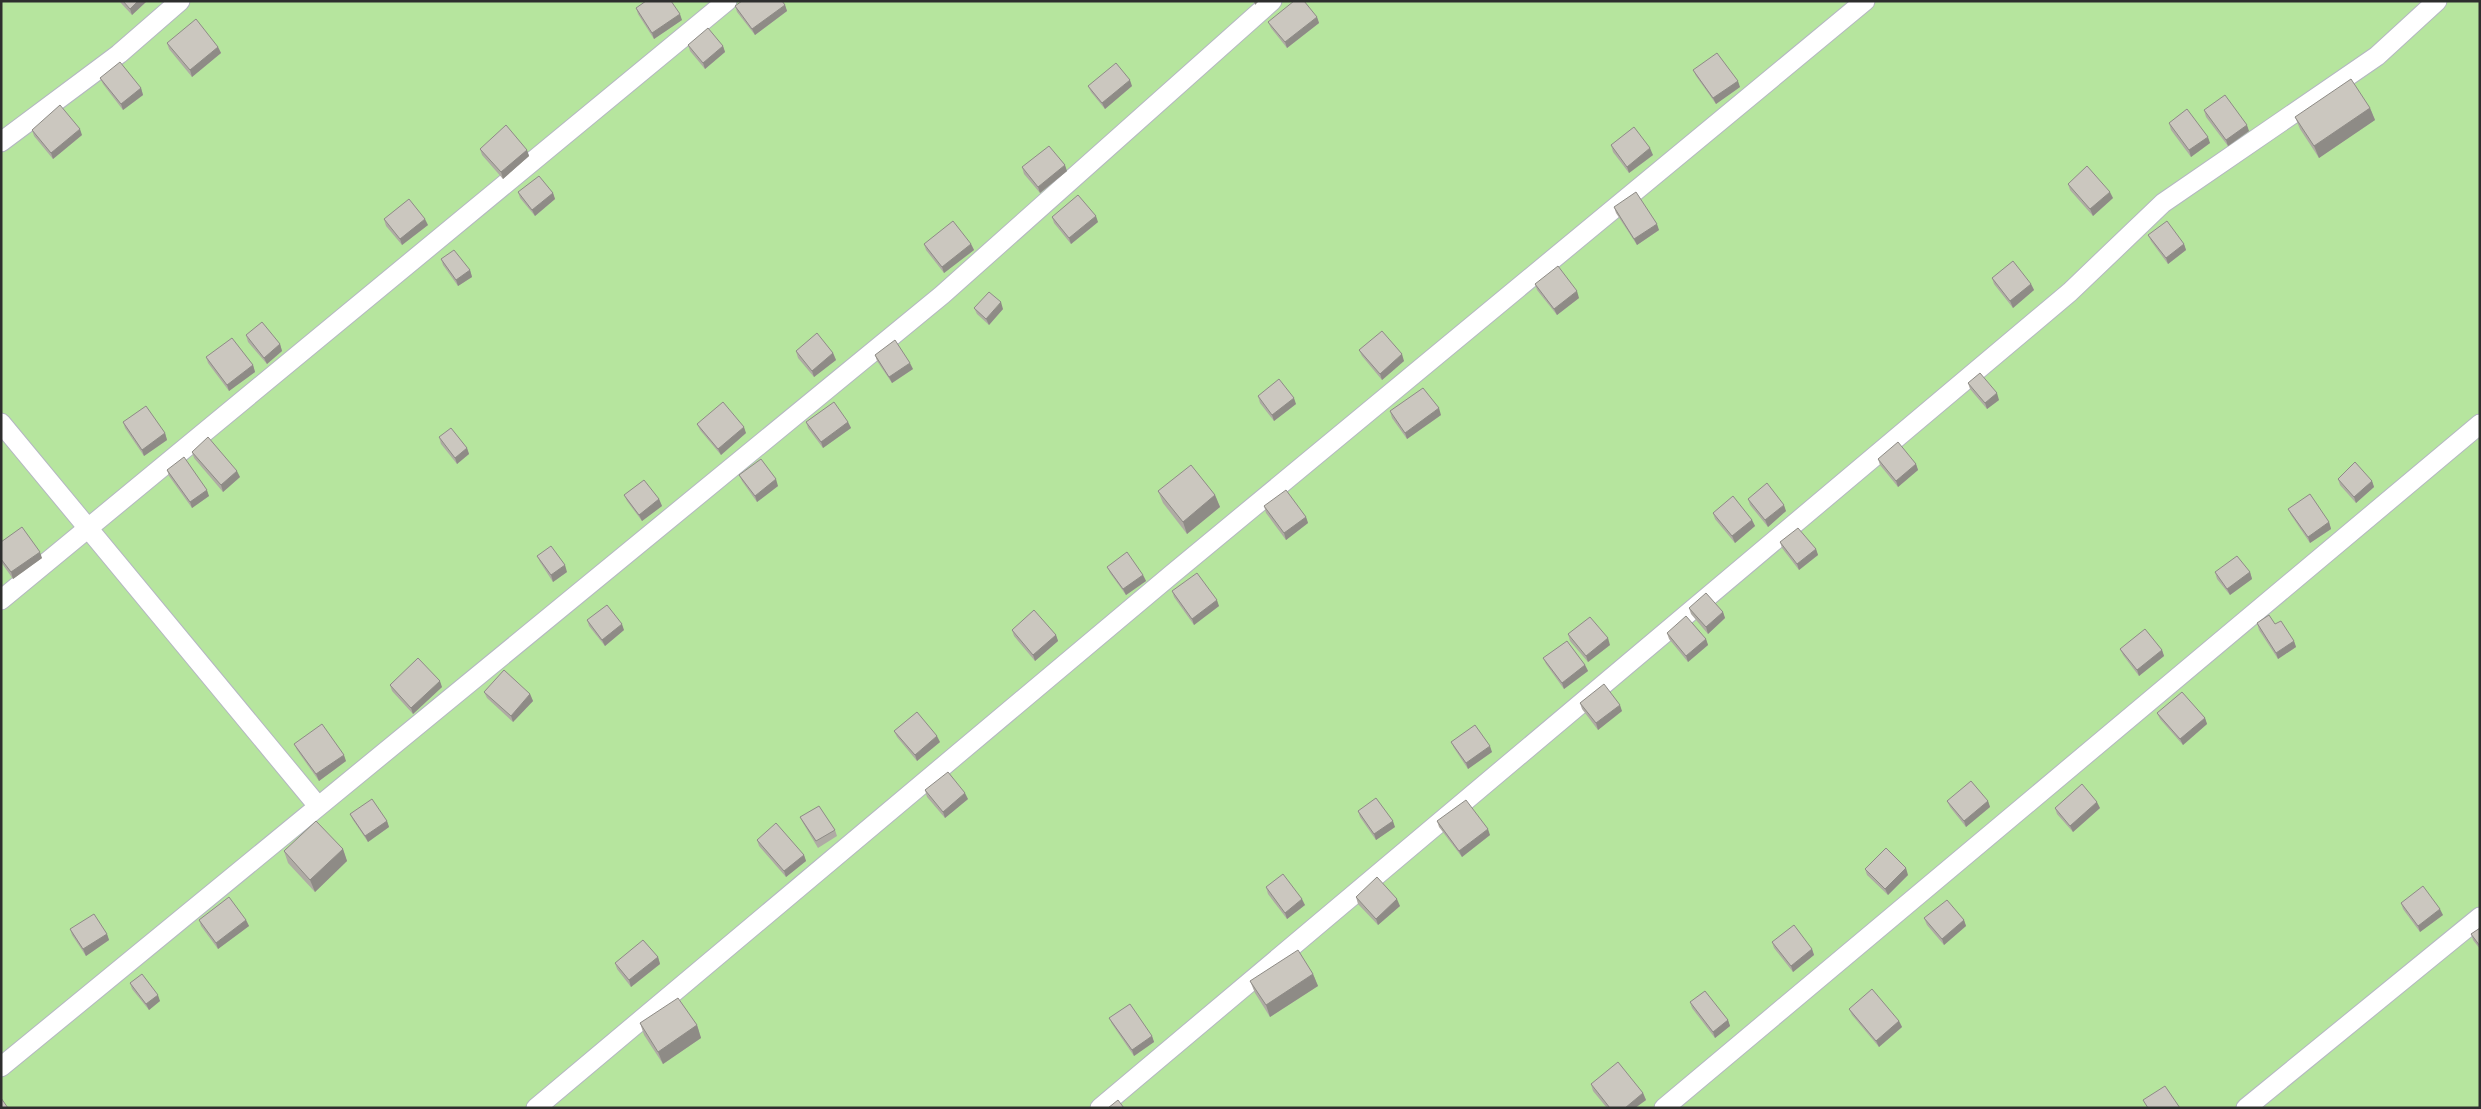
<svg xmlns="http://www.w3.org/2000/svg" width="2481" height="1109" font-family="'Fira Sans',sans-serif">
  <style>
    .green { fill: #b6e59e }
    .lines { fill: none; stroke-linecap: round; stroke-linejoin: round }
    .service-casing { stroke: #b4b7c1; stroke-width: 21 }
    .service { stroke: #fff; stroke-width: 19 }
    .wall { fill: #afaba4 }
    .shaded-wall { fill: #8e8b86 }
    .building { fill: #cbc7bf; stroke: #8e8b86 }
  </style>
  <rect width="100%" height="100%" fill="#efe9e1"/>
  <rect class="green" x="1" y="1" width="2479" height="1107"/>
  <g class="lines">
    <defs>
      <g id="service">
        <polyline points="1,142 119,54 180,1"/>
        <polyline points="1,423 318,806"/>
        <polyline points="1,600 727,1"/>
        <polyline points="1,1067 942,295 1272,1"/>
        <polyline points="536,1108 1171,575 1865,1"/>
        <polyline points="1100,1108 2070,292 2163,203 2377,56 2437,1"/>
        <polyline points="1664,1108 2480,424"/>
        <polyline points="2246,1108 2480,917"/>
      </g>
    </defs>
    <use href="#service" class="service-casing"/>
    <use href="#service" class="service"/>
  </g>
  <g class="wall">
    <polygon points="119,1 147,1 132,15"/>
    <polygon points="785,5 787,11 755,35 737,12 735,6"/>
    <polygon points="636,8 682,20 654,39 638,14"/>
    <polygon points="1317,17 1319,23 1287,48 1271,28 1268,22"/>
    <polygon points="167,43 218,47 221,53 192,77 169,49"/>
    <polygon points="688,45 723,46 725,52 705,69 690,51"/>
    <polygon points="1693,70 1740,87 1716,104 1696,76"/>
    <polygon points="100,78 141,88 143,95 123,110 103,84"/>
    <polygon points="1088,86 1132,86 1105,109 1091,92"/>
    <polygon points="2370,108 2375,120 2319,158 2300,129 2295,117"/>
    <polygon points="2204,110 2249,131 2228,146 2206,117"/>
    <polygon points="2169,123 2210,143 2191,157 2171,130"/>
    <polygon points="32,130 82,135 53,159 34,136"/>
    <polygon points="1611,145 1653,155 1629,173 1613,152"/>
    <polygon points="480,149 527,150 529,156 503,179 482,155"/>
    <polygon points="1022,167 1067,171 1040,193 1024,174"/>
    <polygon points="2068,184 2113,198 2093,216 2070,190"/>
    <polygon points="518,192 553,193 555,199 535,216 520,198"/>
    <polygon points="1614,207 1659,230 1637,245 1616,213"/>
    <polygon points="1052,217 1098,222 1071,244 1054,223"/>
    <polygon points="384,219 428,225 402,245 386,226"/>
    <polygon points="2148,235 2184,244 2186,250 2168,264 2151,241"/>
    <polygon points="924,244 971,244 974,250 944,273 926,250"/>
    <polygon points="441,259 470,270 472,277 458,286 443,265"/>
    <polygon points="1992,278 2031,284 2034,290 2013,308 1994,284"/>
    <polygon points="1535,284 1579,298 1557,315 1537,290"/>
    <polygon points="974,308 1003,309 989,325 977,314"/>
    <polygon points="246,335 280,344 282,351 267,364 248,342"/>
    <polygon points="1359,350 1404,361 1382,380 1362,356"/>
    <polygon points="796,351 833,353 836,360 814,377 798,358"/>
    <polygon points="875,355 913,369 892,383 877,361"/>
    <polygon points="206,357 253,365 255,372 229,391 208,363"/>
    <polygon points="1968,383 1999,400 1987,409 1970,389"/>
    <polygon points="1258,396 1296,404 1274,421 1260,403"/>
    <polygon points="1390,411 1441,415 1407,439 1392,418"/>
    <polygon points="123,422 165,433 167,440 144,456 125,428"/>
    <polygon points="806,422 848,422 851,428 823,448 808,428"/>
    <polygon points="697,424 746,433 721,455 700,430"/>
    <polygon points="439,437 467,448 469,454 457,464 441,444"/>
    <polygon points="192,452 240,477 223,492 194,458"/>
    <polygon points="1878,459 1916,464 1918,470 1898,487 1880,465"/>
    <polygon points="167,470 209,496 192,508 169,476"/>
    <polygon points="739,475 778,486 757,502 742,481"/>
    <polygon points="2338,479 2372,481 2374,487 2356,503 2340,485"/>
    <polygon points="1158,491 1215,495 1220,507 1187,534 1163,503"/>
    <polygon points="624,495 659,499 662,506 642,521 627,501"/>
    <polygon points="1748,499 1786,511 1768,527 1750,505"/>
    <polygon points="1264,506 1306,517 1308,523 1286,540 1266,513"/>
    <polygon points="2288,509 2329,522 2331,529 2310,543 2291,515"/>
    <polygon points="1713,513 1752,520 1755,526 1735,543 1715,519"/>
    <polygon points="1,542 42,558 13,579 1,562"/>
    <polygon points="1780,542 1816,549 1818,555 1799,570 1782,548"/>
    <polygon points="537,556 567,572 553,582 540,562"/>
    <polygon points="1107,567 1143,575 1146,581 1126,595 1110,573"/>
    <polygon points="2215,572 2250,572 2252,579 2230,595 2217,579"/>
    <polygon points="1172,591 1219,606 1194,625 1174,597"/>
    <polygon points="1689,608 1723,612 1725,618 1708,634 1691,614"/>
    <polygon points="587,620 624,630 605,646 589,626"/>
    <polygon points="2257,623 2275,624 2294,641 2296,647 2278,659 2259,630"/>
    <polygon points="1012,630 1056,635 1058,641 1035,661 1014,636"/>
    <polygon points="1667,633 1706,639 1708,645 1688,662 1669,639"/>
    <polygon points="1568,634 1610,645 1588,662 1570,641"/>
    <polygon points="2120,649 2162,650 2164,656 2139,676 2123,655"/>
    <polygon points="1543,658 1585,665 1588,671 1564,689 1546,664"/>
    <polygon points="390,685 442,687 413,714 392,691"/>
    <polygon points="484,692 530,694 533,701 513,722 487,698"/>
    <polygon points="1580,703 1622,711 1598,730 1582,709"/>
    <polygon points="2157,713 2205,718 2207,724 2183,745 2160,719"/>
    <polygon points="894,731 940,742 917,761 897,737"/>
    <polygon points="1451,742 1492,752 1468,769 1454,748"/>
    <polygon points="294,744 346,761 319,781 297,750"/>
    <polygon points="925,790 968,799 945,818 927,797"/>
    <polygon points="1947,801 1988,801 1990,807 1966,827 1950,807"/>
    <polygon points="2055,808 2100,808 2073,832 2057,814"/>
    <polygon points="1358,811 1395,827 1376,840 1360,817"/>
    <polygon points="350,814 387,821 389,827 368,842 353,820"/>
    <polygon points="800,817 835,830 837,836 818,848 803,823"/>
    <polygon points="1437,821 1490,835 1462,857 1439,827"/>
    <polygon points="757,840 804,855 806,861 786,877 759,846"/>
    <polygon points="343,849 347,861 315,892 288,863 284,851"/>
    <polygon points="1865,869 1908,875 1888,895 1867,875"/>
    <polygon points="1266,887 1305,905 1287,919 1268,894"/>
    <polygon points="1356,897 1400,906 1378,925 1358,904"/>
    <polygon points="2401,903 2443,915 2420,932 2403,909"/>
    <polygon points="1924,918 1964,920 1966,926 1944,945 1927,925"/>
    <polygon points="199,920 246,920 249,926 218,949 201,926"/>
    <polygon points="2480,928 2480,949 2473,940 2471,934"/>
    <polygon points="70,929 107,934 109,940 86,956 72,935"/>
    <polygon points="1772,942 1812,949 1814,955 1793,972 1774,948"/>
    <polygon points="658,957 660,964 631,987 617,969 615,963"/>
    <polygon points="1313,974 1318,986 1270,1017 1255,993 1250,981"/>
    <polygon points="130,983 160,1001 149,1010 132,989"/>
    <polygon points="1690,1002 1728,1020 1730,1026 1715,1038 1692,1008"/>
    <polygon points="1849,1009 1899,1021 1902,1027 1879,1047 1852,1015"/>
    <polygon points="1109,1018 1152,1036 1154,1042 1134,1056 1112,1024"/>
    <polygon points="640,1023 697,1025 701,1038 663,1064 644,1035"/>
    <polygon points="1591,1084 1643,1093 1646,1100 1635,1108 1607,1108 1593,1091"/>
  </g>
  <g class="shaded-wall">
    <polygon points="138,1 147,1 132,15 130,9"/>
    <polygon points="1254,1 1259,1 1255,5"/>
    <polygon points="785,5 787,11 755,35 752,29"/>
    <polygon points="680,14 682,20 654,39 652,33"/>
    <polygon points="1317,17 1319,23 1287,48 1285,42"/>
    <polygon points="723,46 725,52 705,69 703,63"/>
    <polygon points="218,47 221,53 192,77 190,70"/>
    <polygon points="1130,80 1132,86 1105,109 1102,103"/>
    <polygon points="1738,81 1740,87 1716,104 1713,98"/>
    <polygon points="141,88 143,95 123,110 121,104"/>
    <polygon points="2370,108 2375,120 2319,158 2314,146"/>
    <polygon points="2247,125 2249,131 2228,146 2226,140"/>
    <polygon points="80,129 82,135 53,159 51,153"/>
    <polygon points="2208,137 2210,143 2191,157 2189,150"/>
    <polygon points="1650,148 1653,155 1629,173 1627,167"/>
    <polygon points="527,150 529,156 503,179 501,172"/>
    <polygon points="1065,165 1067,171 1040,193 1038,187"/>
    <polygon points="2110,192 2113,198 2093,216 2090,209"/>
    <polygon points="553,193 555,199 535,216 532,210"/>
    <polygon points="1096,216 1098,222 1071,244 1069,238"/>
    <polygon points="425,219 428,225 402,245 400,239"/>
    <polygon points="1657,224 1659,230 1637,245 1634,239"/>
    <polygon points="971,244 974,250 944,273 942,267"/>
    <polygon points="2184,244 2186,250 2168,264 2166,258"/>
    <polygon points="470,270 472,277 458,286 456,280"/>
    <polygon points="2031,284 2034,290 2013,308 2010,301"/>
    <polygon points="1577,291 1579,298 1557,315 1554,309"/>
    <polygon points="1001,302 1003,309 989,325 986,319"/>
    <polygon points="280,344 282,351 267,364 264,358"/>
    <polygon points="833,353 836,360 814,377 812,371"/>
    <polygon points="1402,354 1404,361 1382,380 1380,374"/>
    <polygon points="910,363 913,369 892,383 889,377"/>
    <polygon points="253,365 255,372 229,391 227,385"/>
    <polygon points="1997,393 1999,400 1987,409 1985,403"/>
    <polygon points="1294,398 1296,404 1274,421 1272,415"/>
    <polygon points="1439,408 1441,415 1407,439 1405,433"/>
    <polygon points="848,422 851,428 823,448 821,442"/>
    <polygon points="744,427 746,433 721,455 718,449"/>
    <polygon points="165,433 167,440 144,456 142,450"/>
    <polygon points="467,448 469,454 457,464 455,458"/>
    <polygon points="1916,464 1918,470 1898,487 1896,481"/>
    <polygon points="237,471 240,477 223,492 221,485"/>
    <polygon points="776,479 778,486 757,502 755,496"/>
    <polygon points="2372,481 2374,487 2356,503 2354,497"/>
    <polygon points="207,490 209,496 192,508 190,502"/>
    <polygon points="1215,495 1220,507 1187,534 1183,522"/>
    <polygon points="659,499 662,506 642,521 639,515"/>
    <polygon points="1784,505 1786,511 1768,527 1765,520"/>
    <polygon points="1306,517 1308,523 1286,540 1284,533"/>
    <polygon points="1752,520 1755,526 1735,543 1732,536"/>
    <polygon points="2329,522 2331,529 2310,543 2308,537"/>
    <polygon points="1816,549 1818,555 1799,570 1797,564"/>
    <polygon points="40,552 42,558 13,579 11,572"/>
    <polygon points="565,565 567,572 553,582 551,575"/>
    <polygon points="2250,572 2252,579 2230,595 2227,589"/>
    <polygon points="1143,575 1146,581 1126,595 1123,589"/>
    <polygon points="1217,600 1219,606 1194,625 1192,619"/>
    <polygon points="1723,612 1725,618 1708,634 1706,627"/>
    <polygon points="622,624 624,630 605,646 602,640"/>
    <polygon points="1056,635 1058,641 1035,661 1033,655"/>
    <polygon points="1608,638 1610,645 1588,662 1586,656"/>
    <polygon points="1706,639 1708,645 1688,662 1686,656"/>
    <polygon points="2294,641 2296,647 2278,659 2276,653"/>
    <polygon points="2162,650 2164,656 2139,676 2137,670"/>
    <polygon points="1585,665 1588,671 1564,689 1562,683"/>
    <polygon points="440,681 442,687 413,714 411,708"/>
    <polygon points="530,694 533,701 513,722 511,716"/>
    <polygon points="1620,705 1622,711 1598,730 1596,723"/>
    <polygon points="2205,718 2207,724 2183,745 2180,739"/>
    <polygon points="937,736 940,742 917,761 915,755"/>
    <polygon points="1490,746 1492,752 1468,769 1466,763"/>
    <polygon points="344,755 346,761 319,781 316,774"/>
    <polygon points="965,793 968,799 945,818 943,812"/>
    <polygon points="1988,801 1990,807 1966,827 1964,821"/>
    <polygon points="2097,802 2100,808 2073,832 2070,826"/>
    <polygon points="387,821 389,827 368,842 365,836"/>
    <polygon points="1393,821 1395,827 1376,840 1374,834"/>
    <polygon points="1488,829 1490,835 1462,857 1459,851"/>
    <polygon points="343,849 347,861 315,892 310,880"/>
    <polygon points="804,855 806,861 786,877 784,871"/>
    <polygon points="1906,868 1908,875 1888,895 1885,889"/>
    <polygon points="1302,899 1305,905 1287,919 1285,913"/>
    <polygon points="1397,899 1400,906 1378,925 1376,919"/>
    <polygon points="2440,909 2443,915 2420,932 2418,926"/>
    <polygon points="246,920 249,926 218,949 216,943"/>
    <polygon points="1964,920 1966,926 1944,945 1942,939"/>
    <polygon points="107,934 109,940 86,956 83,949"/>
    <polygon points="1812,949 1814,955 1793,972 1791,966"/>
    <polygon points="658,957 660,964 631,987 629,980"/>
    <polygon points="1313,974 1318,986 1270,1017 1266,1005"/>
    <polygon points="158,995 160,1001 149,1010 146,1004"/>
    <polygon points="1728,1020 1730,1026 1715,1038 1713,1032"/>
    <polygon points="1899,1021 1902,1027 1879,1047 1876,1041"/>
    <polygon points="697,1025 701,1038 663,1064 658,1052"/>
    <polygon points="1152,1036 1154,1042 1134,1056 1132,1050"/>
    <polygon points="1643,1093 1646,1100 1635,1108 1625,1108"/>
  </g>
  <g class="building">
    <polygon points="123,1 138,1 130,9"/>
    <polygon points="646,1 671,1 680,14 652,33 636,8"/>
    <polygon points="742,1 782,1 785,5 752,29 735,6"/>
    <polygon points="1294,1 1304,1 1317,17 1285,42 1268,22"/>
    <polygon points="196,19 218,47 190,70 167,43"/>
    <polygon points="708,28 723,46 703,63 688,45"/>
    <polygon points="1717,53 1738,81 1713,98 1693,70"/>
    <polygon points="120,62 141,88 121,104 100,78"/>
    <polygon points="1116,63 1130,80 1102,103 1088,86"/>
    <polygon points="2351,79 2370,108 2314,146 2295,117"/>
    <polygon points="2225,95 2247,125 2226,140 2204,110"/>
    <polygon points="60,105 80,129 51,153 32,130"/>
    <polygon points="2187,109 2208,137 2189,150 2169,123"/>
    <polygon points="506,125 527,150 501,172 480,149"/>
    <polygon points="1634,127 1650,148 1627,167 1611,145"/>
    <polygon points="1049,146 1065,165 1038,187 1022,167"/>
    <polygon points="2087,166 2110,192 2090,209 2068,184"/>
    <polygon points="539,176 553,193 532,210 518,192"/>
    <polygon points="1636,192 1657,224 1634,239 1614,207"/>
    <polygon points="1078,195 1096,216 1069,238 1052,217"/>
    <polygon points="409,199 425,219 400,239 384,219"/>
    <polygon points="953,221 971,244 942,267 924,244"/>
    <polygon points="2167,221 2184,244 2166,258 2148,235"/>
    <polygon points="454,250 470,270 456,280 441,259"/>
    <polygon points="2013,261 2031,284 2010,301 1992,278"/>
    <polygon points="1558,266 1577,291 1554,309 1535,284"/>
    <polygon points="989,292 1001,302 986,319 974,308"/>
    <polygon points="262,322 280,344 264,358 246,335"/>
    <polygon points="1382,331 1402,354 1380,374 1359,350"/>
    <polygon points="817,333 833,353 812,371 796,351"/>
    <polygon points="232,338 253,365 227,385 206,357"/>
    <polygon points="895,340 910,363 889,377 875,355"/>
    <polygon points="1980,373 1997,393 1985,403 1968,383"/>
    <polygon points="1279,379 1294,398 1272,415 1258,396"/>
    <polygon points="1423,388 1439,408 1405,433 1390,411"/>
    <polygon points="723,402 744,427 718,449 697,424"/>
    <polygon points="834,402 848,422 821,442 806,422"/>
    <polygon points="146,406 165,433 142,450 123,422"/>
    <polygon points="451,428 467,448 455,458 439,437"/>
    <polygon points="208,437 237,471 221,485 192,452"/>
    <polygon points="1898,442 1916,464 1896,481 1878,459"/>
    <polygon points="184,457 207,490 190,502 167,470"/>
    <polygon points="761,459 776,479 755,496 739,475"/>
    <polygon points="2355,462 2372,481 2354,497 2338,479"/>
    <polygon points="1191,465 1215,495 1183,522 1158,491"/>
    <polygon points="644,480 659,499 639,515 624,495"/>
    <polygon points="1767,483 1784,505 1765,520 1748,499"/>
    <polygon points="1286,490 1306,517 1284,533 1264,506"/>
    <polygon points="2310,494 2329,522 2308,537 2288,509"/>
    <polygon points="1733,496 1752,520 1732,536 1713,513"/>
    <polygon points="22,527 40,552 11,572 1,559 1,542"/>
    <polygon points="1798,528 1816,549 1797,564 1780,542"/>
    <polygon points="551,546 565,565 551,575 537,556"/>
    <polygon points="1127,552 1143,575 1123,589 1107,567"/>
    <polygon points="2237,556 2250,572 2227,589 2215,572"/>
    <polygon points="1197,573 1217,600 1192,619 1172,591"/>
    <polygon points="1706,593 1723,612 1706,627 1689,608"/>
    <polygon points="607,605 622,624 602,640 587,620"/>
    <polygon points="1034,610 1056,635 1033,655 1012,630"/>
    <polygon points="2269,615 2275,624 2281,621 2294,641 2276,653 2257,623"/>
    <polygon points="1686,616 1706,639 1686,656 1667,633"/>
    <polygon points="1590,617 1608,638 1586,656 1568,634"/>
    <polygon points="2145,629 2162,650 2137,670 2120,649"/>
    <polygon points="1567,641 1585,665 1562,683 1543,658"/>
    <polygon points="418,658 440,681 411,708 390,685"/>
    <polygon points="504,670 530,694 511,716 484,692"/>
    <polygon points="1604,684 1620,705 1596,723 1580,703"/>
    <polygon points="2182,692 2205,718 2180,739 2157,713"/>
    <polygon points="917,712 937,736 915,755 894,731"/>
    <polygon points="322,724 344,755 316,774 294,744"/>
    <polygon points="1475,725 1490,746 1466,763 1451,742"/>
    <polygon points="948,772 965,793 943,812 925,790"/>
    <polygon points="1971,781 1988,801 1964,821 1947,801"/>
    <polygon points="2082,784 2097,802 2070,826 2055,808"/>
    <polygon points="1376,798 1393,821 1374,834 1358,811"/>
    <polygon points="372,799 387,821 365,836 350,814"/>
    <polygon points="1466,800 1488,829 1459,851 1437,821"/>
    <polygon points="819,806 835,830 816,841 800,817"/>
    <polygon points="316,821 343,849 310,880 284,851"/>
    <polygon points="776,823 804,855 784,871 757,840"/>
    <polygon points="1886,848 1906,868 1885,889 1865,869"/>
    <polygon points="1283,874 1302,899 1285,913 1266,887"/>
    <polygon points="1377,877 1397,899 1376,919 1356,897"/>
    <polygon points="2423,886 2440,909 2418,926 2401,903"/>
    <polygon points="229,897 246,920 216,943 199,920"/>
    <polygon points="1947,900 1964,920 1942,939 1924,918"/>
    <polygon points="94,914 107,934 83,949 70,929"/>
    <polygon points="1794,925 1812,949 1791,966 1772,942"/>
    <polygon points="2480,928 2480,946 2471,934"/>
    <polygon points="643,940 658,957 629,980 615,963"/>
    <polygon points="1298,950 1313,974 1266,1005 1250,981"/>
    <polygon points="142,974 158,995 146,1004 130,983"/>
    <polygon points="1872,989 1899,1021 1876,1041 1849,1009"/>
    <polygon points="1705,991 1728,1020 1713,1032 1690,1002"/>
    <polygon points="678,998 697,1025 658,1052 640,1023"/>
    <polygon points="1130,1004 1152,1036 1132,1050 1109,1018"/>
    <polygon points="1618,1062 1643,1093 1625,1108 1610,1108 1591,1084"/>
    <polygon points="2165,1086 2180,1108 2148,1108 2143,1100"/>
    <polygon points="1,1098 8,1108 1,1108"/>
    <polygon points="1118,1100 1124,1108 1108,1108"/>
  </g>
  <rect width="2481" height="1109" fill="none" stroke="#2e2e2e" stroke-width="5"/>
</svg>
